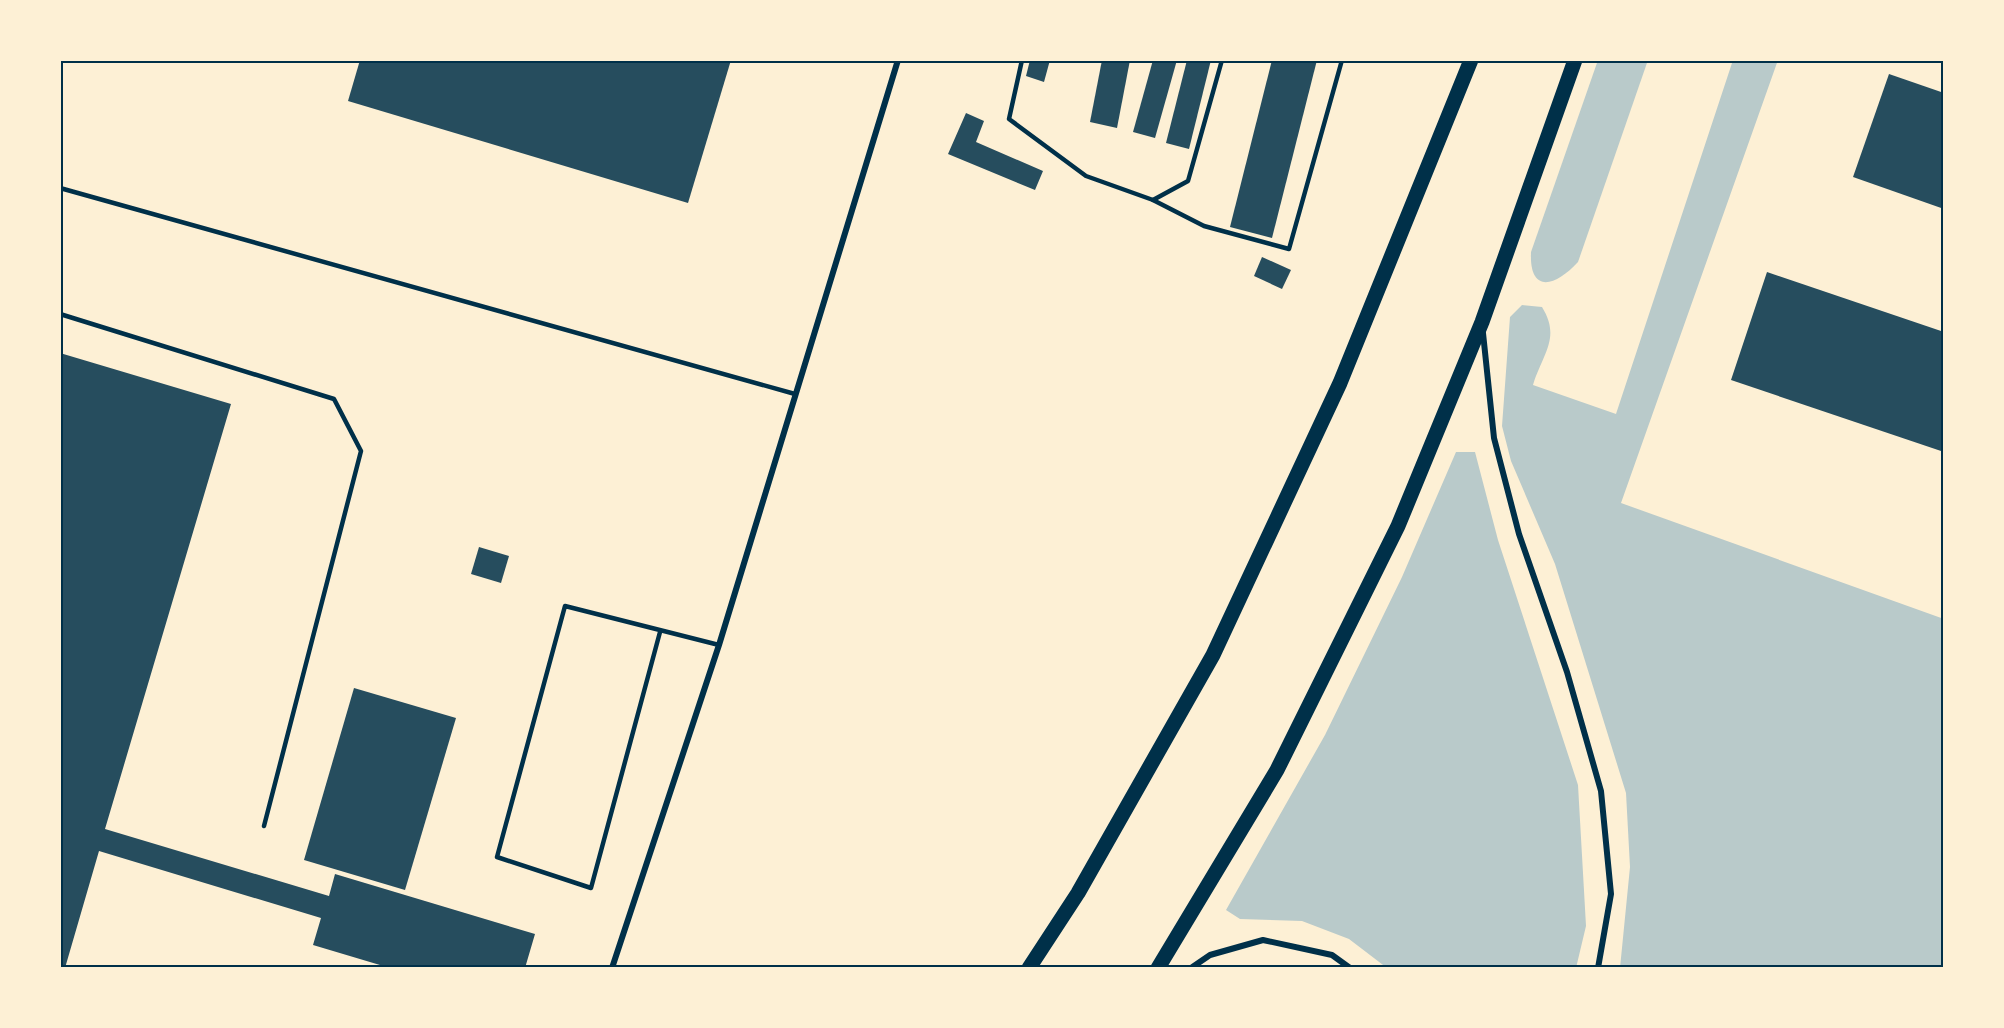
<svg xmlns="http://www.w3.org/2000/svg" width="2004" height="1028" font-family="Raleway,sans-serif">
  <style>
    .green { fill: #b9caca }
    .building { fill: #264d5e }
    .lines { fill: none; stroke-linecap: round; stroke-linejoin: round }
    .service { stroke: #003049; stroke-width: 4.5 }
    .minor { stroke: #003049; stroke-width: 6 }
    .primary { stroke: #003049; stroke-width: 15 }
    .neatline { fill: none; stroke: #003049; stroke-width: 2 }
  </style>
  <rect width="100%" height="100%" fill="#fdf0d5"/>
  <g class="green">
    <path d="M1598,60H1648L1578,262C1556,286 1529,295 1531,252Z"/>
    <path d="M1733,60H1778L1621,503L1944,619V968H1620L1630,867L1626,793L1555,564L1511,461L1502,426L1510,317L1522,305L1542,307C1561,338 1543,353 1533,385L1616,414Z"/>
    <polygon points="1456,452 1475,452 1498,540 1578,785 1586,926 1576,968 1387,968 1349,939 1302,921 1240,919 1226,910 1325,735 1402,577"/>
  </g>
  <g class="building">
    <polygon points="360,60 731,60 688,203 348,101"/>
    <polygon points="1030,60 1050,60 1044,82 1026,76"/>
    <polygon points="1102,60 1130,60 1117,128 1090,122"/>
    <polygon points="1153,60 1177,60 1155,138 1133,132"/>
    <polygon points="1187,60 1211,60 1189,149 1166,143"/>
    <polygon points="1272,60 1317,60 1272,238 1230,227"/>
    <polygon points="1889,74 1944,93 1944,209 1853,177"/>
    <polygon points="966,113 984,121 976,142 1043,171 1035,190 948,154"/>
    <polygon points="1262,257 1291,270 1282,289 1254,276"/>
    <polygon points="1767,272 1944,332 1944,452 1731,380"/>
    <polygon points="60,353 231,404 105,829 329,896 335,874 535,934 525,968 390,968 313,945 321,918 99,851 65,968 60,968"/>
    <polygon points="479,547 509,556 501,583 471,574"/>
    <polygon points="354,688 456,718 405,890 304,860"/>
  </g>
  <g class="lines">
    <g class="service">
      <polyline points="1022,60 1009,119 1086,176 1153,200 1188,181 1222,60"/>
      <polyline points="60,188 795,394"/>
      <polyline points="1153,200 1204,226 1289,249 1342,60"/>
      <polyline points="60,314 334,399 361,451 264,826"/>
      <polyline points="660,632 591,888 497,857 565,606 719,645"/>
    </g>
    <g class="minor">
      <polyline points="1483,333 1494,438 1519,534 1567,672 1601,791 1611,894 1598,968"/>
      <polyline points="612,968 719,645 898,60"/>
      <polyline points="1191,968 1210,955 1263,940 1332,955 1350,968"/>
    </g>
    <g class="primary">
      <polyline points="1029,968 1078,893 1213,655 1340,383 1471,60"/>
      <polyline points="1158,968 1277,770 1398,526 1482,322 1575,60"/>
    </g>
  </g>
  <rect width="2004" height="1028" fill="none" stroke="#fdf0d5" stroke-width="123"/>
  <rect x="62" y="62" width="1880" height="904" class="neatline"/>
</svg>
